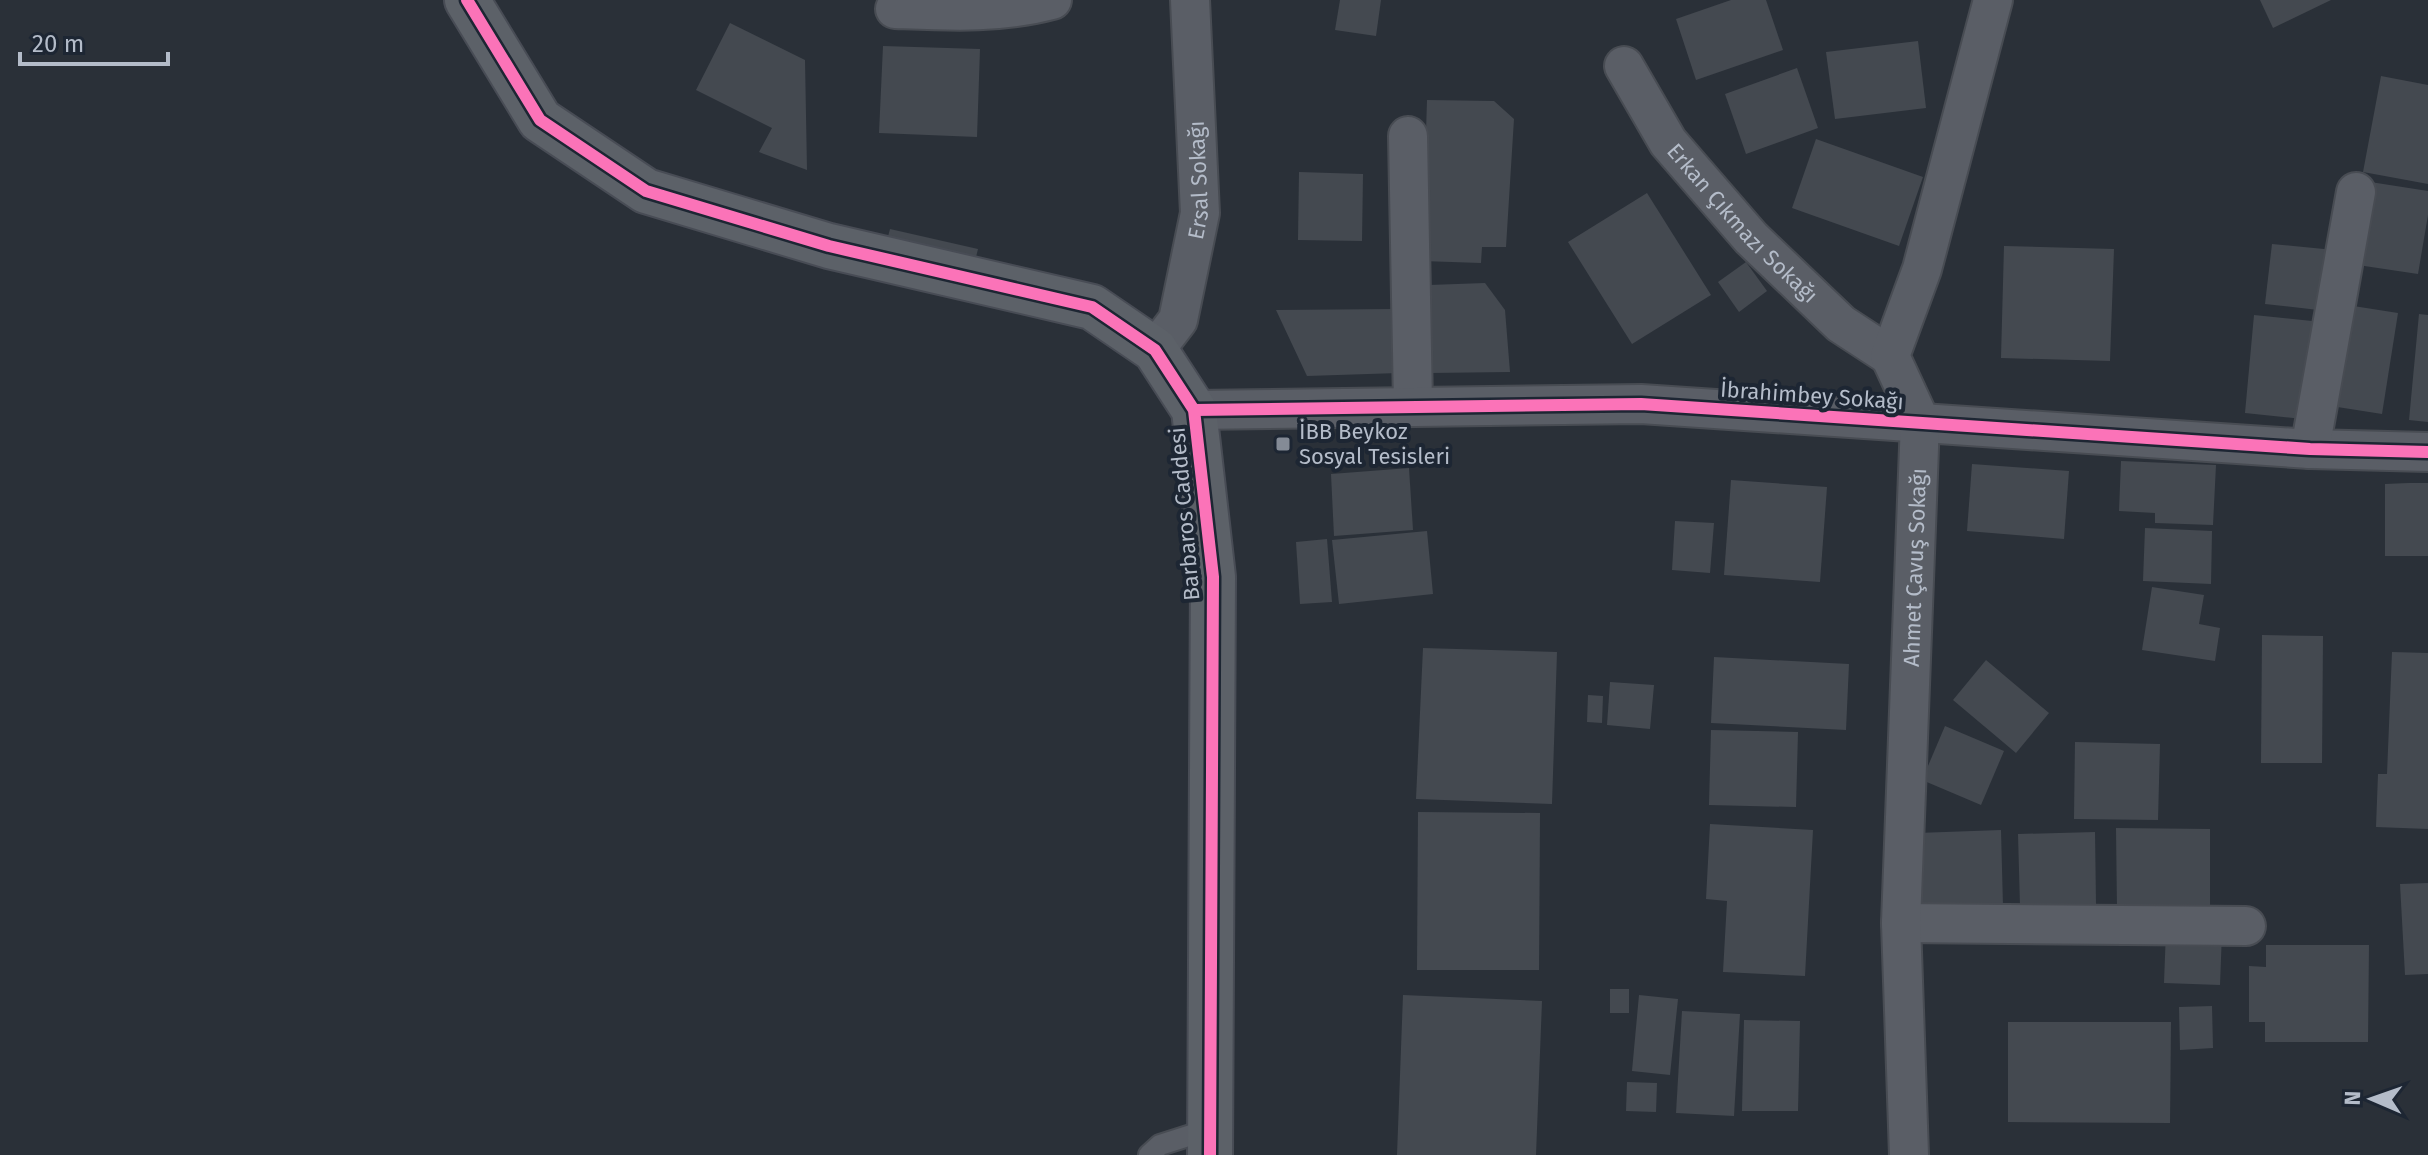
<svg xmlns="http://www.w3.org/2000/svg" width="2428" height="1155" font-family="'Fira Sans',sans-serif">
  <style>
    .building { fill: #444950 }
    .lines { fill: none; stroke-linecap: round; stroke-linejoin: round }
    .lane-casing { stroke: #484c53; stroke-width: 24 }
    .street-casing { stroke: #484c53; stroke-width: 42 }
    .primary-casing { stroke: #484c55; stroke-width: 48 }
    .lane { stroke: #5a5e66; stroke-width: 20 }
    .street { stroke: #5a5e66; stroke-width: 38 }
    .primary { stroke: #5c6168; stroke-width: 44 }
    .cycleway-casing { stroke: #1d2633; stroke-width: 17 }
    .cycleway { stroke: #fb73b8; stroke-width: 12 }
    .poi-dot { fill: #848b96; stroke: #1d2633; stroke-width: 3 }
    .labels { text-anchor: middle; stroke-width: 8; stroke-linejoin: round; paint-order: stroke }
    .street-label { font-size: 22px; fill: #b4bcc9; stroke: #1d2633 }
    .poi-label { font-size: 22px; fill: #b4bcc9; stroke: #1d2633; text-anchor: start }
  </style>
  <rect width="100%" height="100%" fill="#2a3038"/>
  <g class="building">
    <polygon points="1340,0 1381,0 1376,36 1335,30"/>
    <polygon points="1731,0 1766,0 1783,50 1696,80 1676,19"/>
    <polygon points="2260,0 2331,0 2273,28"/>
    <polygon points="730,23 805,60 807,170 759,152 772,128 696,90"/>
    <polygon points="1918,41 1926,108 1835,119 1826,52"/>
    <polygon points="883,46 980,49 977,137 879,133"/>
    <polygon points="1797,68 1818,128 1746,154 1725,94"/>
    <polygon points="2381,76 2428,85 2428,184 2363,172"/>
    <polygon points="1427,100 1494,101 1514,119 1506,247 1482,247 1481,263 1422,261"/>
    <polygon points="1816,139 1923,177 1899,246 1792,208"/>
    <polygon points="1299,172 1363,174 1362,241 1298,240"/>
    <polygon points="2364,181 2428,191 2428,215 2418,274 2351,264"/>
    <polygon points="1647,193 1711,295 1632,344 1568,242"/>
    <polygon points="890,229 978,249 973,269 885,248"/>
    <polygon points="2272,244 2334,250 2327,311 2265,304"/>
    <polygon points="2004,246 2114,249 2110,361 2001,358"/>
    <polygon points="1746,262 1767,291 1739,312 1718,282"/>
    <polygon points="1485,283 1505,310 1510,372 1430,373 1429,285"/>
    <polygon points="2347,305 2398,313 2382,414 2331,406"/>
    <polygon points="1397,309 1399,373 1307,376 1276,310"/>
    <polygon points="2419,314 2428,315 2428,422 2409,420"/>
    <polygon points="2254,315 2312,321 2303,419 2245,413"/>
    <polygon points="2121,461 2216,465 2213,525 2155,523 2155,513 2119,511"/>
    <polygon points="1972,464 2069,471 2064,539 1967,531"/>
    <polygon points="1409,468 1413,530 1334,536 1331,474"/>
    <polygon points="1731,480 1827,487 1820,582 1724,575"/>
    <polygon points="2409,483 2428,483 2428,556 2385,556 2385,484"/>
    <polygon points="1675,521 1714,523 1710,573 1672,570"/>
    <polygon points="2145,528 2212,531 2211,584 2143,581"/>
    <polygon points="1427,531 1433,594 1339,604 1332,540"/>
    <polygon points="1327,539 1332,602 1300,604 1296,542"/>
    <polygon points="2152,587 2204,595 2199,624 2220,628 2215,661 2142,650"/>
    <polygon points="2262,635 2323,636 2322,763 2261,763"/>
    <polygon points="1423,648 1557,652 1552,804 1416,799"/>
    <polygon points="2392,652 2428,653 2428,829 2376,827 2378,774 2387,774"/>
    <polygon points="1714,657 1849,664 1846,730 1711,723"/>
    <polygon points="1986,660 2049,713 2016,753 1953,700"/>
    <polygon points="1610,682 1654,685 1650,729 1607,725"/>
    <polygon points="1588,695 1603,696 1602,723 1587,722"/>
    <polygon points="1945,726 2004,751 1981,805 1922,780"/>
    <polygon points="1711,730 1798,732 1796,807 1709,805"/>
    <polygon points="2075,742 2160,744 2158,820 2074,819"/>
    <polygon points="1418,812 1540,813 1539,970 1417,970"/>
    <polygon points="1710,824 1813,830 1805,976 1723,972 1727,901 1706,899"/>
    <polygon points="2116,828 2210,829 2210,909 2117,909"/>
    <polygon points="2001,830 2003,907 1920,910 1917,833"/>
    <polygon points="2095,832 2096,905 2020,906 2018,834"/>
    <polygon points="2428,883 2428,974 2405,975 2400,884"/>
    <polygon points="2166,930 2222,932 2220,985 2164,983"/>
    <polygon points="2266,945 2369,945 2368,1042 2265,1042 2265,1022 2249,1022 2249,966 2266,967"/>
    <rect x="1610" y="989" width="19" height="24"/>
    <polygon points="1403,995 1542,1001 1536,1155 1397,1155"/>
    <polygon points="1639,995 1678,999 1670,1075 1632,1071"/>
    <polygon points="2212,1006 2213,1048 2180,1050 2179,1007"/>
    <polygon points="1682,1011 1740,1014 1734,1116 1676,1113"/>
    <polygon points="1744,1020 1800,1021 1798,1111 1742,1111"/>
    <polygon points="2008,1022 2171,1022 2170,1123 2008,1122"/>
    <polygon points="1627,1082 1657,1083 1656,1112 1626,1111"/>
  </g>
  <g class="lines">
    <defs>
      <polyline id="lane" points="1149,1155 1160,1145 1210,1129"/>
      <g id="street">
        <path d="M895,9C948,11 1000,14 1052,0"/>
        <path id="s1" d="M1624,66L1668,142L1751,238L1841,324L1890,356"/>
        <polyline points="1408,136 1413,404"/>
        <path id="s2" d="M1155,350L1178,320L1200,213L1190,0"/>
        <polyline points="1194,410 1641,404 2310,449 2428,452"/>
        <polyline points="2310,449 2356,192"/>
        <polyline points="1901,923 2246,926"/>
        <path id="s3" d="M1909,1155L1901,923L1920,421L1890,356L1922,269L1993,0"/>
      </g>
      <polyline id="primary" points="467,0 540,120 646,191 829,246 1092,307 1155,350 1194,410 1213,577 1210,1155"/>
    </defs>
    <use href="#lane" class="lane-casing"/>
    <use href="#street" class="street-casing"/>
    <use href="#primary" class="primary-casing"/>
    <use href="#lane" class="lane"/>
    <use href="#street" class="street"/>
    <use href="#primary" class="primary"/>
    <defs>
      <g id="cycleway">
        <polyline points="467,0 540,120 646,191 829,246 1092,307 1155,350 1194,410 1213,577 1210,1155"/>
        <polyline points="1194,410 1641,404 2310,449 2428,452"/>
      </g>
    </defs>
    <use href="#cycleway" class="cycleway-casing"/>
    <use href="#cycleway" class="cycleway"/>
  </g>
  <rect class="poi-dot" x="1275" y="436" width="16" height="16" rx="4"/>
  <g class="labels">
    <g class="street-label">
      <text dy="8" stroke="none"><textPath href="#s2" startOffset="180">Ersal Sokağı</textPath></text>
      <text dy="8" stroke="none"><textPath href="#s1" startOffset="198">Erkan Çıkmazı Sokağı</textPath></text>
      <text transform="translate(1812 395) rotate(4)" y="8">İbrahimbey Sokağı</text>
      <text transform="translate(1184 514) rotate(-95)" y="8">Barbaros Caddesi</text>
      <text dy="8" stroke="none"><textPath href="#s3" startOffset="588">Ahmet Çavuş Sokağı</textPath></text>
    </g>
    <g class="poi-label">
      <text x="1299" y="439">İBB Beykoz<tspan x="1299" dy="25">Sosyal Tesisleri</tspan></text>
    </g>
  </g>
  <g transform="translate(2372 1099) rotate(272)" stroke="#1d2633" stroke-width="6" paint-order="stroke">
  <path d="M0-6L14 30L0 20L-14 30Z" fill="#b4bcc9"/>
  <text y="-12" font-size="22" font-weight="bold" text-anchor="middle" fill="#b4bcc9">N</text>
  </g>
  <path d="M20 52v12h148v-12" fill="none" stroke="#b4bcc9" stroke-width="4"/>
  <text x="32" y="52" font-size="24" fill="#b4bcc9" stroke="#1d2633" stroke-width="6" paint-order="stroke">20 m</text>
</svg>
